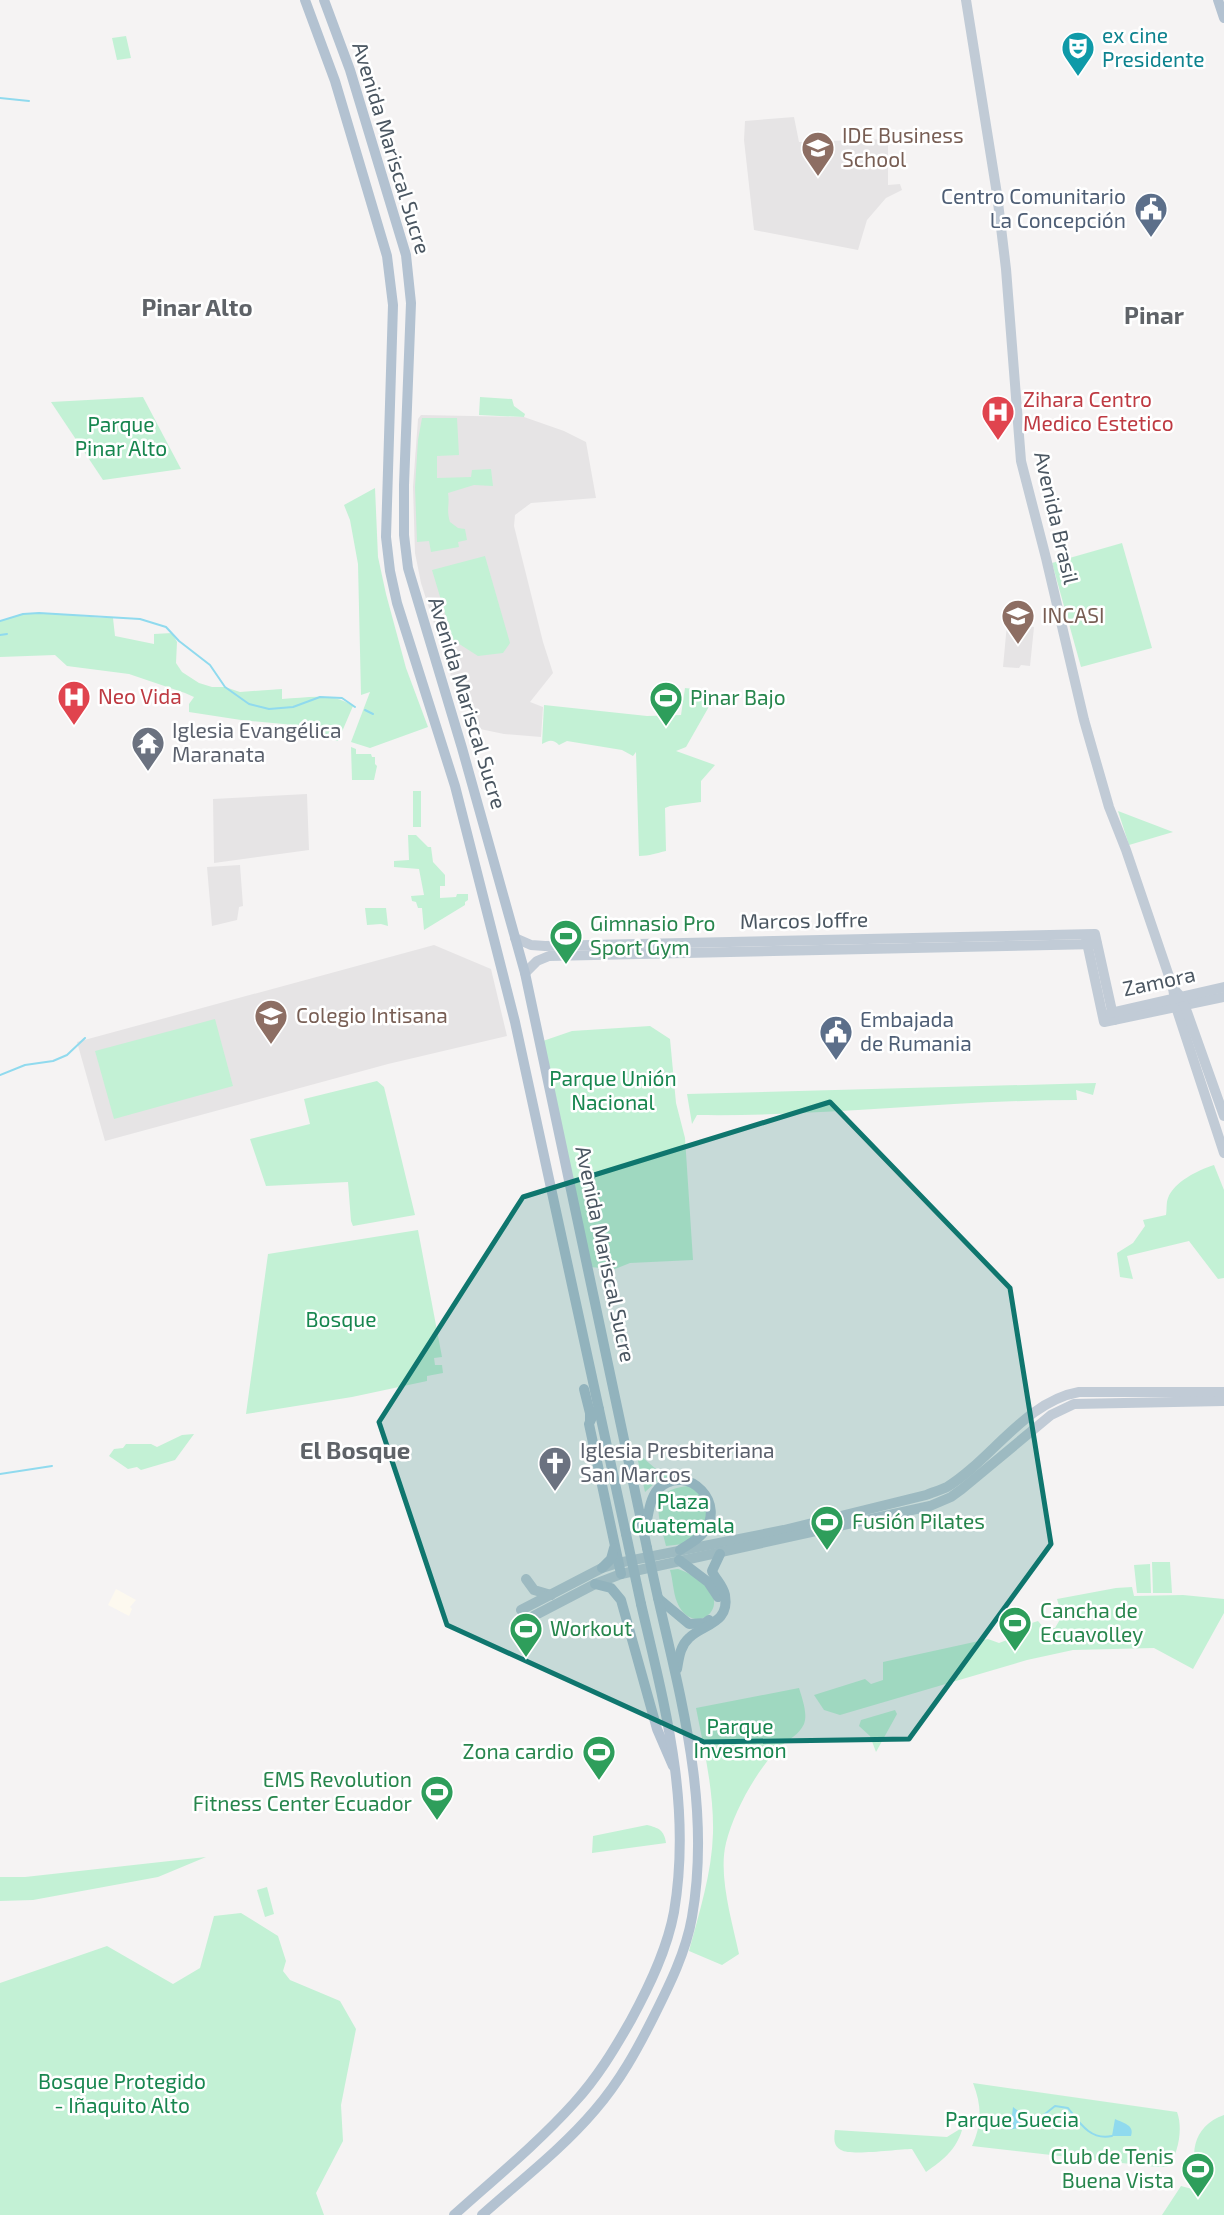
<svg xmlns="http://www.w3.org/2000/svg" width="1224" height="2215" font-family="'Exo 2',sans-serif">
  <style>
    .commercial { fill: #fdf9ef }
    .education { fill: #e6e4e5 }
    .green { fill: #c3f1d5 }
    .water { fill: #90daee }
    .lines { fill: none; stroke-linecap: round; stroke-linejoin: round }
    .stream { stroke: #90daee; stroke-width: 2 }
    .secondary { stroke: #c1cbd6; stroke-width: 10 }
    .primary { stroke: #b3c2d1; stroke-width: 10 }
    .primary-bridge { stroke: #b3c2d1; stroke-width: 10 }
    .marked { fill: #0f766e; fill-opacity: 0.2; stroke: #0f766e; stroke-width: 5; stroke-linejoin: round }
    .labels { text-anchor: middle; stroke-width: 5; stroke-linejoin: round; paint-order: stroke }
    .culture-label { font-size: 21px; fill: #0d838f; stroke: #fff; text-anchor: start }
    .education-label { font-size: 21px; fill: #785e54; stroke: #fff; text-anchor: start }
    .street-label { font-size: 21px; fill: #4a5661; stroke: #fff }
    .service-label { font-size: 21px; fill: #4e5e75; stroke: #fff; text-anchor: end }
    .health-label { font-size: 21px; fill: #be3a42; stroke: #fff; text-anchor: start }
    .park-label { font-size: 21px; fill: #17864f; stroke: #fff }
    .leisure-label { font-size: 21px; fill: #27864d; stroke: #fff; text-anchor: start }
    .worship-label { font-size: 21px; fill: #5b616d; stroke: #fff; text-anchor: start }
    .quarter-label { font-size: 24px; font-weight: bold; fill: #5f6368; stroke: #fff }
  </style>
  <rect width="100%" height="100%" fill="#f5f3f3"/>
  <polygon class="commercial" points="116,1589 136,1600 130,1607 132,1609 129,1616 108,1605"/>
  <g class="education">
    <polygon points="794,117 799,142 888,139 888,185 900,184 902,190 886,198 867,220 858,250 754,230 744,140 745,121"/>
    <polygon points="421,415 524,417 564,431 586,442 596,498 531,503 515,515 514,526 543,642 553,673 530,702 543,707 541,737 504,734 480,729 474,730 467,701 459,701 421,583 415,553 413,487 418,419"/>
    <polygon points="1007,624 1034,627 1030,666 1021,665 1019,668 1003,667"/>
    <polygon points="307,794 309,850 214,863 213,799"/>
    <polygon points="240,865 243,906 239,907 237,920 212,926 207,867"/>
    <polygon points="434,945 491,969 507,1036 388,1064 105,1141 77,1042"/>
  </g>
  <g class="green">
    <polygon points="126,36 131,58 117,60 112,38"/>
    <polygon points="143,397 181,469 103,480 51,402"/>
    <polygon points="480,397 512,399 514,406 525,414 524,417 479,415"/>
    <path d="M422,418H457L459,455L437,456V478L471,477L472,470L491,469L493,486L474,485L448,493C450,505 446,509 450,522L458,528L465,529L467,540L458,542L459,547L431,552L429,541L417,542L415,487L418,440Z"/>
    <polygon points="375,488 378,557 386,594 406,668 428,727 370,748 351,742 370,692 361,695 358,564 350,520 344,505"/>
    <polygon points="1122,543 1152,648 1081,667 1052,563"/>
    <polygon points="485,556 510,643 503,653 478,656 453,640 432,570"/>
    <path d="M39,613C64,613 88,618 113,618L115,636L154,644V634L172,633L177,642L176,663L182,672L199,683L212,687H225L240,692L282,689V699C307,698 332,692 353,706L338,741L306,733L305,726L241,720L189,712V704L194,697L185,693L129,674L67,666L55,655L0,657V621L23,614Z"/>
    <path d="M685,688L703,690L711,703L686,747L676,751L715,765L701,781V802L670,806L665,808L666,851C656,853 650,856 639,856L636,752L633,756L622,750L567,741L559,745C553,739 549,740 542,744L544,705L647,716L681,715Z"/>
    <polygon points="351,747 356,749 356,754 371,754 372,757 375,757 375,764 377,766 374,780 352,780"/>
    <rect x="413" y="791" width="8" height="36"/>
    <polygon points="1118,811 1173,832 1129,845"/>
    <polygon points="408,835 416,835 428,847 431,847 433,862 445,875 445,886 440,886 440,898 456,897 457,894 468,894 468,900 465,902 465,905 424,930 422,908 418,908 416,902 412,901 411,896 424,895 419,869 394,867 394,861 409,860"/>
    <polygon points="365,908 386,908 388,926 381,924 367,925"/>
    <polygon points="215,1019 233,1086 114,1119 95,1051"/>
    <polygon points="650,1026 670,1039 676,1103 685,1138 693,1260 630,1263 615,1269 589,1267 540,1042 572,1031"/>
    <polygon points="377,1081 384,1087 415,1215 353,1226 351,1221 348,1182 266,1186 250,1139 310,1124 304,1099"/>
    <path d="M1096,1083L1093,1095L1076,1090L1077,1100C950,1100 824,1117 697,1115L692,1124L687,1094Z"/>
    <path d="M1214,1165L1224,1190V1278L1218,1279L1189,1241L1127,1256L1133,1279L1120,1277L1117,1253L1133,1243L1145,1226L1143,1220L1166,1215C1167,1210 1166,1203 1168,1198C1174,1182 1198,1170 1214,1165Z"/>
    <polygon points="418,1230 442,1357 434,1358 435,1365 442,1365 443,1373 427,1376 427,1381 352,1397 246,1414 268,1254"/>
    <polygon points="194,1434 175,1460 141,1470 137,1467 128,1469 109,1456 114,1449 123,1448 126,1444 151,1444 157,1447 182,1435"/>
    <polygon points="636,1452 656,1469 678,1474 658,1480 645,1492"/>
    <path d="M688,1486L702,1493L708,1511L702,1532L683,1544L666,1546C659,1517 646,1490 688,1486Z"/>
    <polygon points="1152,1562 1170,1562 1172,1593 1153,1593"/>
    <polygon points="1150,1564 1151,1593 1137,1593 1134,1565"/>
    <path d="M678,1569C751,1596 694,1645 677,1602C673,1592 673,1580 670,1570Z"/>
    <polygon points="1132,1587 1134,1596 1183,1595 1224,1599 1224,1613 1193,1669 1154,1648 1073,1650 1027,1660 840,1715 824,1710 814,1695 865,1679 871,1684 883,1680 883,1662 988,1639 999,1643 1007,1640 1006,1631 1038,1621 1044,1628 1055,1628 1062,1616 1057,1599 1116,1588"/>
    <path d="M799,1688C802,1698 808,1714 804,1724C799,1735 789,1739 781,1746C757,1769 734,1811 726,1843C718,1875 732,1921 739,1954L722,1965L689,1951C699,1913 712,1873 713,1833C714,1792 704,1749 696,1708Z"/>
    <polygon points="895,1710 897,1714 876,1752 870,1736 859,1726 861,1720"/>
    <path d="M647,1825C659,1828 664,1830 666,1843L592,1853L593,1836Z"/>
    <polygon points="206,1857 158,1877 33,1900 0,1901 0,1877 25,1877"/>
    <polygon points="267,1887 274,1914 265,1917 257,1890"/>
    <polygon points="241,1913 278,1936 286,1961 283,1971 290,1980 340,2001 356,2029 341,2105 343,2141 316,2193 324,2215 0,2215 0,1983 107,1946 173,1984 200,1968 214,1916"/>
    <path d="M973,2083L1177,2112C1183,2127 1179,2155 1167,2167H1157L972,2146C982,2124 982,2106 973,2083Z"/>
    <path d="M1224,2115V2215H1162L1181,2186L1192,2189L1203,2185C1187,2158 1192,2126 1224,2115Z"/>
    <path d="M960,2129L962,2130C956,2150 943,2160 926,2172L912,2149C898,2149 851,2156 841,2150C833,2146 834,2138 835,2130L947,2137Z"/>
  </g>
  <g class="water">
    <polygon points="1013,2107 1021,2113 1023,2121 1019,2128 1007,2130 1011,2124"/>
    <path d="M1115,2119C1123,2123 1135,2125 1131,2136H1112Z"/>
  </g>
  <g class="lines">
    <g class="stream">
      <polyline points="0,98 29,101"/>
      <polyline points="0,621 23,614 39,613 140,619 166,627 179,641 210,665 225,687 249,704 269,709 293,707 320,697 342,698 355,707"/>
      <polyline points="0,635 7,634"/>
      <polyline points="365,710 373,714"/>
      <polyline points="0,1075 25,1065 53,1061 67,1055 85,1038"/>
      <polyline points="0,1474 52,1466"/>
      <path d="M1023,2121L1035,2122L1055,2106L1068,2108C1079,2122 1090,2141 1112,2136"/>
    </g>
    <g class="secondary">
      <polyline points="966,0 997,194 1006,269 1021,461 1046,558 1084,720 1109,807 1126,850 1173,988 1176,1007 1224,1153"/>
      <polyline points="515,938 531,945 545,946 1095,934 1114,1020"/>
      <polyline points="1086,938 1104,1022 1224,997"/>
      <polyline points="525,973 537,961 549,956 1097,944"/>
      <polyline points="1173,988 1181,997 1187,1012 1224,1116"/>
      <polyline points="1110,1013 1224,987"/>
      <polyline points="526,1579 534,1590 551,1595"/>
      <path d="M521,1610L602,1568L618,1563L784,1530L926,1495C933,1492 941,1490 947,1487C991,1460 1026,1401 1079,1392H1224"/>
      <polyline points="524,1621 595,1584 621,1574 930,1506 951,1497 962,1489 1051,1415 1074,1404 1224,1401"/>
    </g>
    <g class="primary">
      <polyline points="305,0 335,81 387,256 393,305 386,537 390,571 397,603 455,786 515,1022 626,1534"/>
      <polyline points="324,0 350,70 406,255 411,303 404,485 404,535 408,568 462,748 525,973 647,1548"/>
      <polyline points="1218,0 1224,18"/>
      <polyline points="584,1389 590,1413 590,1420"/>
      <polyline points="599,1409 594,1413 589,1424 621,1574"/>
      <path d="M645,1530C648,1518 649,1499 658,1489C688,1461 729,1505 702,1534C696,1541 687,1545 680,1550"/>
      <polyline points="679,1560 708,1582 718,1597"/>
      <polyline points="602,1568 611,1559 614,1548"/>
      <polyline points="595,1584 611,1588 621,1600 657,1729 673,1766"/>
      <polyline points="659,1599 689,1624 705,1623 709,1620"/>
      <path d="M677,1669C679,1658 680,1646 689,1638C703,1624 730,1624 725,1595C723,1585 715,1579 712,1571L720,1554"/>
      <path d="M454,2215C494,2179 537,2144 574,2103C597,2078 614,2050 631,2020C649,1987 667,1950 674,1912C692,1805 665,1707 641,1604"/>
      <path d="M482,2215C520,2181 562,2149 595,2110C620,2081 637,2050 654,2016C669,1986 686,1952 692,1917C711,1808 682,1703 658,1598"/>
    </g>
    <g class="primary-bridge">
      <polyline points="626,1534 641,1604"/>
      <polyline points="647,1548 658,1598"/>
    </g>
  </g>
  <path class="marked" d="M830,1102L1010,1288L1051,1544L909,1739L704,1742L447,1625L379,1422L523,1197Z"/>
  <defs>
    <symbol id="theatre-pin" viewBox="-11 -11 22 30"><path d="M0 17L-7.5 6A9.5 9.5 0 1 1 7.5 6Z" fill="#0f9aa8" stroke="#fff"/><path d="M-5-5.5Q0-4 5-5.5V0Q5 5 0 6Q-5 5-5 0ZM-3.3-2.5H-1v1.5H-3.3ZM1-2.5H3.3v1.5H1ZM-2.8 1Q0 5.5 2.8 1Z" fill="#fff"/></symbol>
    <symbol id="university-pin" viewBox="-11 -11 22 30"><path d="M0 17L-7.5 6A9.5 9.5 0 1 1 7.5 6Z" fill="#8d6e63" stroke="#fff"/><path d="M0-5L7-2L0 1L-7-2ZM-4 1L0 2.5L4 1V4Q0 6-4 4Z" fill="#fff"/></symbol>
    <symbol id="civic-pin" viewBox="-11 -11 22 30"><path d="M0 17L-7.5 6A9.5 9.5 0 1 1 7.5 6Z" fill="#5c6f8a" stroke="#fff"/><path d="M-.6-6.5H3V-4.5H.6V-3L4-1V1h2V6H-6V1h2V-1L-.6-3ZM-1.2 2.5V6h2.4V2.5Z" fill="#fff"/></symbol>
    <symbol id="hospital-pin" viewBox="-11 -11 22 30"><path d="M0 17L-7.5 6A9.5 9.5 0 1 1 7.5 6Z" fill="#e0444e" stroke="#fff"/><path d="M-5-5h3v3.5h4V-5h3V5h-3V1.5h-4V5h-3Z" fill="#fff"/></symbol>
    <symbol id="stadium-pin" viewBox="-11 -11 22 30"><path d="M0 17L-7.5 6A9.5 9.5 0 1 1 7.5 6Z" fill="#2e9e5b" stroke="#fff"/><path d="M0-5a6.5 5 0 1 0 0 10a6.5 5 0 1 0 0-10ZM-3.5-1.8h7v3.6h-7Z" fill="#fff"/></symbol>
    <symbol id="temple-pin" viewBox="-11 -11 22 30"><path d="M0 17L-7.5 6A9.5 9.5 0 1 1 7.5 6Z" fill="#6b7280" stroke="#fff"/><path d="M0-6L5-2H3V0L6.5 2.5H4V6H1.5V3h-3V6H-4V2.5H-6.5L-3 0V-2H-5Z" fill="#fff"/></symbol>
    <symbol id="church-pin" viewBox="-11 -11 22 30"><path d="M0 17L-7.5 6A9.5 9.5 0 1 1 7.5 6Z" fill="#6b7280" stroke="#fff"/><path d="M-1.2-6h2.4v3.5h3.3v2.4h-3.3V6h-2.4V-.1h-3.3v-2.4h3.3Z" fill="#fff"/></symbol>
  </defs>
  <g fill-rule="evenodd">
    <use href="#theatre-pin" x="1059" y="29" width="38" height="52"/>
    <use href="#university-pin" x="799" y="129" width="38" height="52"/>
    <use href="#civic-pin" x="1132" y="190" width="38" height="52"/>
    <use href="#hospital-pin" x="979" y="393" width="38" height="52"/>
    <use href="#university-pin" x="999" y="597" width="38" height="52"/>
    <use href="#hospital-pin" x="55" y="678" width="38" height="52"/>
    <use href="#stadium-pin" x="647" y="679" width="38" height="52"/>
    <use href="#temple-pin" x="129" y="724" width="38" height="52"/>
    <use href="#stadium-pin" x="547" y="917" width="38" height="52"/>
    <use href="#university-pin" x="252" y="997" width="38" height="52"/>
    <use href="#civic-pin" x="817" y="1013" width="38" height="52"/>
    <use href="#church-pin" x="536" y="1444" width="38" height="52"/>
    <use href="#stadium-pin" x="808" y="1503" width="38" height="52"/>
    <use href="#stadium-pin" x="996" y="1604" width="38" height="52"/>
    <use href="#stadium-pin" x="507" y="1610" width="38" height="52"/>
    <use href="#stadium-pin" x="580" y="1733" width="38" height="52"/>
    <use href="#stadium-pin" x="418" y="1773" width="38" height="52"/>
    <use href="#stadium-pin" x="1179" y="2150" width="38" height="52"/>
  </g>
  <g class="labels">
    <g class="culture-label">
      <text x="1102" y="43">ex cine<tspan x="1102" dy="24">Presidente</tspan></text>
    </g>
    <g class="education-label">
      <text x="842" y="143">IDE Business<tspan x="842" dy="24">School</tspan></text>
      <text x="1042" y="623">INCASI</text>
      <text x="296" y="1023">Colegio Intisana</text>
    </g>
    <g class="street-label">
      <text transform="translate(391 148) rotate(73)" y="7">Avenida Mariscal Sucre</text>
      <text transform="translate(1056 518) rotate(77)" y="7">Avenida Brasil</text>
      <text transform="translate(467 703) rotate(73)" y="7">Avenida Mariscal Sucre</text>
      <text transform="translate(804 921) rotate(-1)" y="7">Marcos Joffre</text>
      <text transform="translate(1159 982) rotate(-12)" y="7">Zamora</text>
      <text transform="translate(605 1254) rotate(78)" y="7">Avenida Mariscal Sucre</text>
    </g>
    <g class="service-label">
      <text x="1126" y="204">Centro Comunitario<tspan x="1126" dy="24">La Concepción</tspan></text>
      <text x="860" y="1027" text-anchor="start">Embajada<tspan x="860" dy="24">de Rumania</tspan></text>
    </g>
    <g class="health-label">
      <text x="1023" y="407">Zihara Centro<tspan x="1023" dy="24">Medico Estetico</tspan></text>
      <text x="98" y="704">Neo Vida</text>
    </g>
    <g class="park-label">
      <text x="121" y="432">Parque<tspan x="121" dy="24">Pinar Alto</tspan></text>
      <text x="613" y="1086">Parque Unión<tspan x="613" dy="24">Nacional</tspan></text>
      <text x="341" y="1327">Bosque</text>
      <text x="683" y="1509">Plaza<tspan x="683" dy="24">Guatemala</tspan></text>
      <text x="740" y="1734">Parque<tspan x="740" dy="24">Invesmon</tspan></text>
      <text x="122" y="2089">Bosque Protegido<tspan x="122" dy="24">- Iñaquito Alto</tspan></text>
      <text x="1012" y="2127">Parque Suecia</text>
    </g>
    <g class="leisure-label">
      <text x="690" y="705">Pinar Bajo</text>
      <text x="590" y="931">Gimnasio Pro<tspan x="590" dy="24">Sport Gym</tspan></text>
      <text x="852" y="1529">Fusión Pilates</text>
      <text x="1040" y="1618">Cancha de<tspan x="1040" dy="24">Ecuavolley</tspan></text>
      <text x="550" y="1636">Workout</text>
      <text x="574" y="1759" text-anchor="end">Zona cardio</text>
      <text x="412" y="1787" text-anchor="end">EMS Revolution<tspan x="412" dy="24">Fitness Center Ecuador</tspan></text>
      <text x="1174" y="2164" text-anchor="end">Club de Tenis<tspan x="1174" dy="24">Buena Vista</tspan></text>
    </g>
    <g class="worship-label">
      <text x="172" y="738">Iglesia Evangélica<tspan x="172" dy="24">Maranata</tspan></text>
      <text x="580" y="1458">Iglesia Presbiteriana<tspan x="580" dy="24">San Marcos</tspan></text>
    </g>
    <g class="quarter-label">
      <text x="197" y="316">Pinar Alto</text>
      <text x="1154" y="324">Pinar</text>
      <text x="355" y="1459">El Bosque</text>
    </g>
  </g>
</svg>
